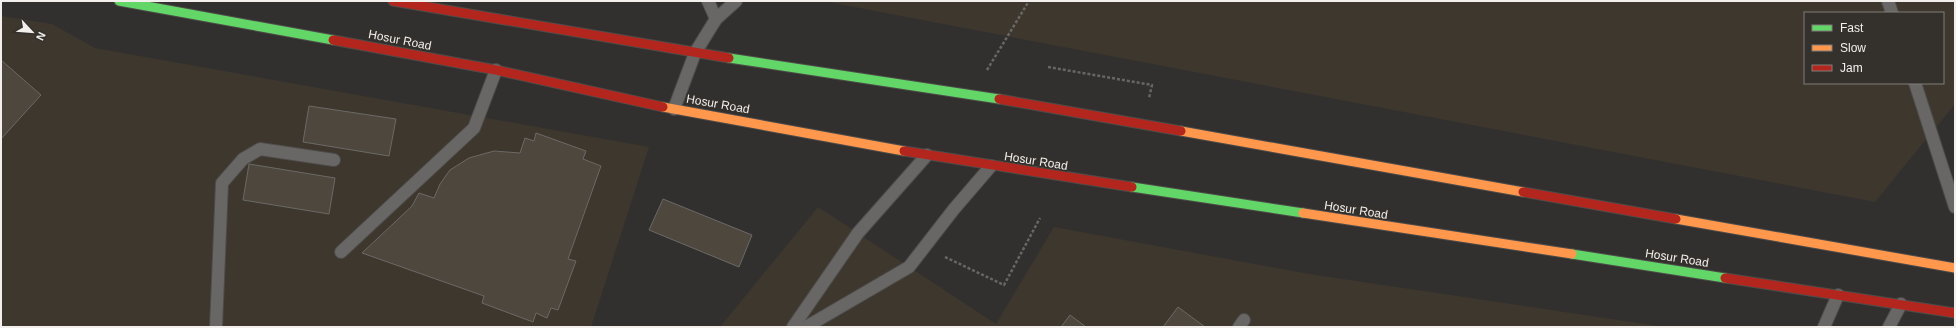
<svg xmlns="http://www.w3.org/2000/svg" width="1956" height="328" font-family="Helvetica,sans-serif">
  <style>
    .built { fill: #3d372e; fill-rule: evenodd }
    .building { fill: #4e473e; stroke: #6b6967 }
    .lines { fill: none; stroke-linecap: round; stroke-linejoin: round }
    .lane-casing { stroke: #4e4c4a; stroke-width: 14 }
    .fast-casing { stroke: #4e4c4a; stroke-width: 11 }
    .slow-casing { stroke: #4e4c4a; stroke-width: 11 }
    .jam-casing { stroke: #4e4c4a; stroke-width: 11 }
    .path { stroke: #676664; stroke-width: 2.5; stroke-dasharray: 3 2; stroke-linecap: butt }
    .lane { stroke: #696765; stroke-width: 12 }
    .fast { stroke: #63d668; stroke-width: 9 }
    .slow { stroke: #ff974d; stroke-width: 9 }
    .jam { stroke: #b3261e; stroke-width: 9 }
    .labels { text-anchor: middle; stroke-width: 3.5; stroke-linejoin: round; paint-order: stroke }
    .street-label { font-size: 12px; fill: #f2efec; stroke: #34312c }
  </style>
  <rect width="100%" height="100%" fill="#32302e"/>
  <g class="built">
    <path d="M823,1H1955V104L1875,202ZM1805,13H1943V83H1805Z"/>
    <polygon points="1,16 52,24 95,48 649,147 591,327 1,327"/>
    <polygon points="818,207 996,324 1054,227 1309,274 1665,327 720,327"/>
  </g>
  <g class="building">
    <polygon points="1,60 41,95 1,139"/>
    <polygon points="309,106 396,119 389,156 303,142"/>
    <polygon points="536,133 586,151 583,159 601,166 568,259 576,261 558,310 551,308 547,318 536,313 533,322 482,303 484,296 362,253 412,206 419,193 434,198 440,184 450,170 469,158 494,151 520,153 525,138 534,141"/>
    <polygon points="249,164 335,178 329,214 243,200"/>
    <polygon points="663,199 752,235 739,267 649,230"/>
    <polygon points="1178,307 1205,327 1163,327"/>
    <polygon points="1070,315 1086,327 1061,327"/>
  </g>
  <g class="lines">
    <defs>
      <g id="lane">
        <polyline points="1888,1 1892,13"/>
        <polyline points="716,19 736,1"/>
        <polyline points="1915,83 1955,207"/>
        <polyline points="674,109 695,53 716,19 708,1"/>
        <polyline points="341,252 474,128 496,70"/>
        <polyline points="216,327 222,183 243,159 260,149 334,160"/>
        <polyline points="793,327 858,233 927,155"/>
        <polyline points="806,327 909,267 954,209 991,166"/>
        <polyline points="1239,327 1244,320"/>
        <polyline points="1824,327 1838,295"/>
        <polyline points="1889,327 1901,304"/>
      </g>
      <g id="fast">
        <polyline points="119,1 333,40"/>
        <polyline points="729,58 999,99"/>
        <polyline points="1132,187 1303,213"/>
        <polyline points="1572,254 1725,278"/>
      </g>
      <g id="slow">
        <polyline points="663,107 904,151"/>
        <polyline points="1181,131 1523,192"/>
        <polyline points="1303,213 1572,254"/>
        <polyline points="1676,219 1955,268"/>
      </g>
      <g id="jam">
        <polyline points="393,1 729,58"/>
        <polyline points="333,40 496,70 663,107"/>
        <polyline points="999,99 1181,131"/>
        <polyline points="904,151 1132,187"/>
        <polyline points="1523,192 1676,219"/>
        <polyline points="1725,278 1955,313"/>
      </g>
    </defs>
    <use href="#lane" class="lane-casing"/>
    <use href="#fast" class="fast-casing"/>
    <use href="#slow" class="slow-casing"/>
    <use href="#jam" class="jam-casing"/>
    <g class="path">
      <polyline points="1048,67 1152,85 1149,98"/>
      <polyline points="987,70 1029,1"/>
      <polyline points="945,257 1004,285 1040,218"/>
    </g>
    <use href="#lane" class="lane"/>
    <use href="#fast" class="fast"/>
    <use href="#slow" class="slow"/>
    <use href="#jam" class="jam"/>
  </g>
  <g class="labels">
    <g class="street-label">
      <text transform="translate(400 40) rotate(11)" y="4">Hosur Road</text>
      <text transform="translate(718 104) rotate(10)" y="4">Hosur Road</text>
      <text transform="translate(1036 161) rotate(9)" y="4">Hosur Road</text>
      <text transform="translate(1356 210) rotate(9)" y="4">Hosur Road</text>
      <text transform="translate(1677 258) rotate(9)" y="4">Hosur Road</text>
    </g>
  </g>
  <rect width="1956" height="328" fill="none" stroke="#f2efec" stroke-width="4"/>
  <rect x="1804" y="12" width="140" height="72" fill="#34312c" stroke="#807d79"/>
  <rect x="1812" y="25" width="20" height="6" fill="#63d668" stroke="#807d79"/>
  <text x="1840" y="32" font-size="12" fill="#f2efec">Fast</text>
  <rect x="1812" y="45" width="20" height="6" fill="#ff974d" stroke="#807d79"/>
  <text x="1840" y="52" font-size="12" fill="#f2efec">Slow</text>
  <rect x="1812" y="65" width="20" height="6" fill="#b3261e" stroke="#807d79"/>
  <text x="1840" y="72" font-size="12" fill="#f2efec">Jam</text>
  <g transform="translate(32 32) rotate(116)" stroke="#34312c" stroke-width="3" paint-order="stroke">
  <path d="M0-3L7 15L0 10L-7 15Z" fill="#f2efec"/>
  <text y="-6" font-size="11" font-weight="bold" text-anchor="middle" fill="#f2efec">N</text>
  </g>
</svg>
